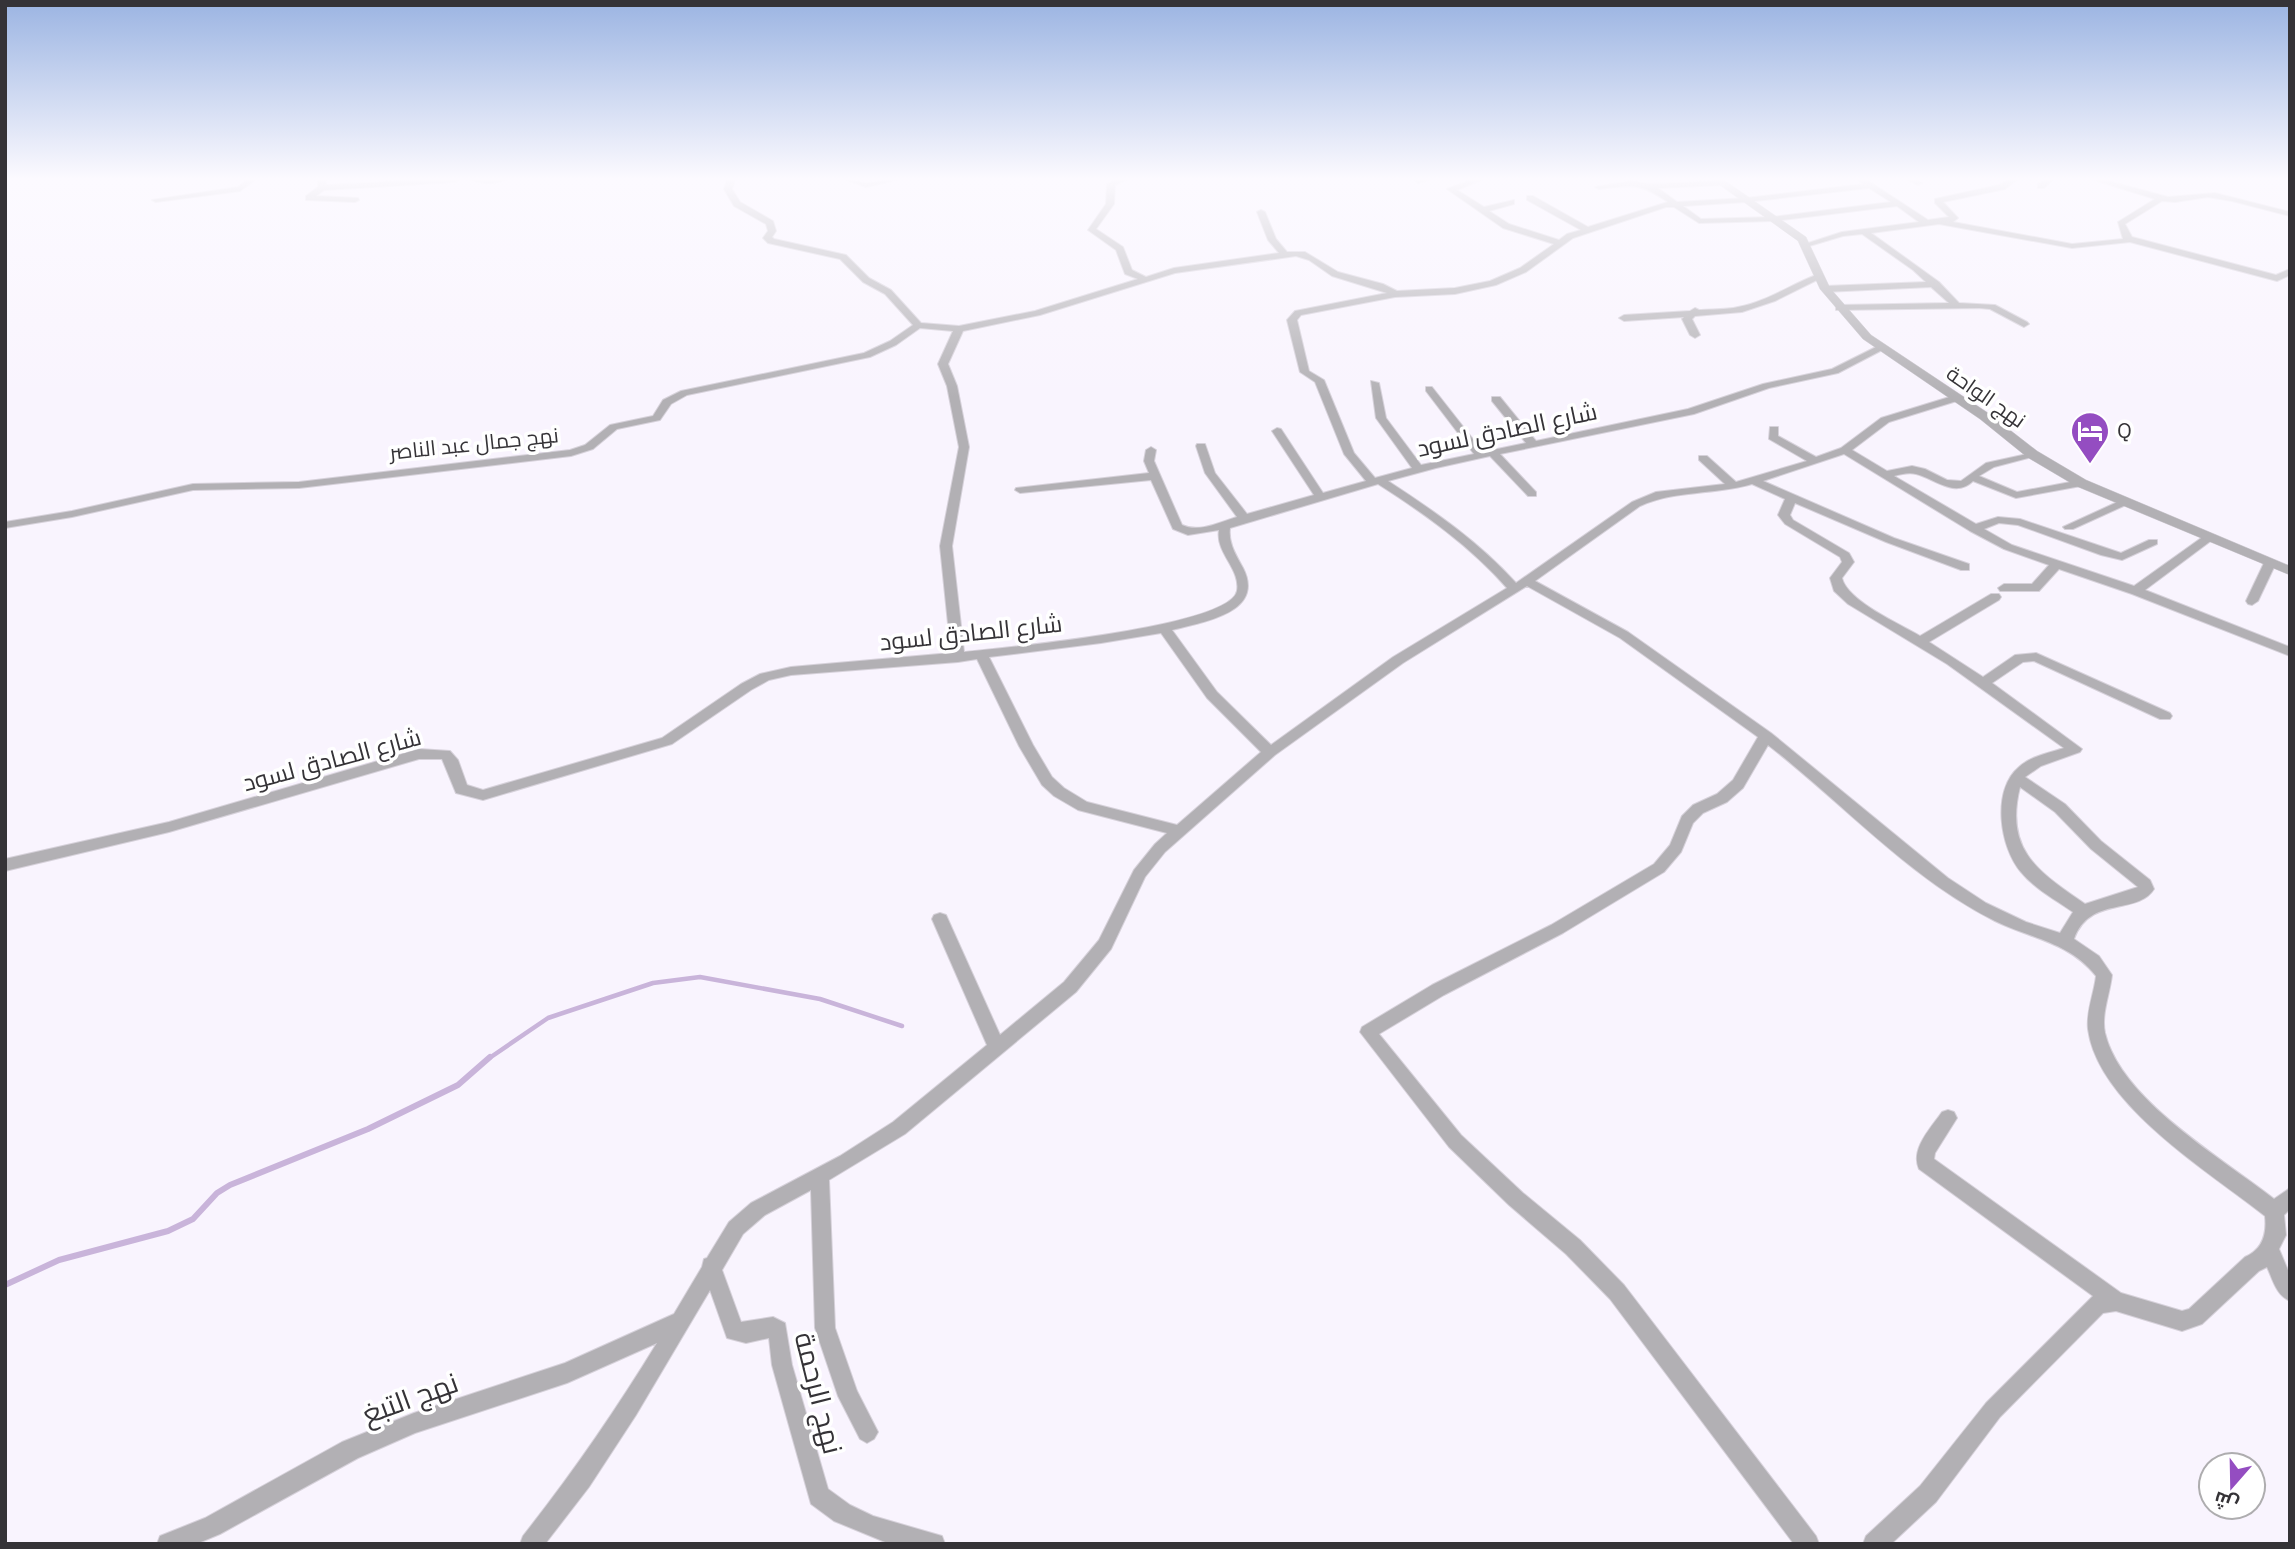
<svg xmlns="http://www.w3.org/2000/svg" width="2295" height="1549" font-family="'IBM Plex Sans',Cairo,sans-serif">
  <style>
    .lines { fill: none; stroke-linecap: round; stroke-linejoin: round }
    .stream-far1 { stroke: #c9b4da; stroke-width: 4.5 }
    .stream { stroke: #c9b4da; stroke-width: 6 }
    .minor-casing { stroke: #d6d1da; stroke-width: 2 }
    .tertiary-casing { stroke: #d6d1da; stroke-width: 1 }
    .minor { fill: #b2b0b4; fill-rule: evenodd }
    .tertiary { fill: #b2b0b4; fill-rule: evenodd }
    .labels { text-anchor: middle; stroke-width: 7; stroke-linejoin: round; paint-order: stroke }
    .far-street-label { font-size: 21px; fill: #353337; stroke: #fff }
    .far-poi-label { font-size: 21px; fill: #353337; stroke: #fff; text-anchor: start }
    .street-label { font-size: 24px; fill: #353337; stroke: #fff }
    .near-street-label { font-size: 28px; fill: #353337; stroke: #fff }
  </style>
  <rect width="100%" height="100%" fill="#f9f4fe"/>
  <g class="lines">
    <polyline class="stream-far1" points="488,1059 548,1018 653,983 700,977 820,999 902,1026"/>
    <polyline class="stream" points="5,1285 59,1260 168,1231 193,1219 217,1193 230,1185 368,1129 458,1085 490,1057"/>
    <defs>
      <g id="minor">
        <polygon points="247,180 255,180 240,191 156,202 152,200 238,187"/>
        <polygon points="318,180 326,180 326,185 422,180 459,180 455,182 324,190 316,196 358,198 359,200 355,202 306,200 306,196 318,187"/>
        <path d="M472,180H505C498,184 479,184 472,180Z"/>
        <path d="M727,180H735L732,189L740,202L773,221L776,231L772,237L774,239L846,255L869,278L891,290L921,323L959,326L1035,311L1138,279L1125,274L1116,250L1088,230L1106,204L1107,184L1116,180H1126L1115,185L1114,204L1096,229L1123,247L1132,270L1146,277L1174,268L1279,253L1268,240L1257,212L1261,210L1265,212L1276,239L1287,252H1305L1338,272L1383,284L1397,291L1455,288L1490,281L1520,268L1554,244L1503,228L1447,189L1471,180H1481L1457,190L1484,207L1514,200V204L1489,211L1509,224L1559,240L1567,234L1581,230L1527,200V196H1533L1588,227L1668,202C1639,182 1633,185 1599,189L1595,187L1631,181L1650,184L1722,181L1726,183L1722,185L1658,188L1677,202L1746,198L1864,184L1858,180H1867L1928,220L1949,217L1935,203V199L1999,185L2007,180H2016L2005,189L1943,202L1958,218L1953,222L2072,244L2123,239L2118,222L2155,199L2094,180H2105L2168,197L2215,193L2290,212V216L2232,201L2208,197L2175,202L2162,201L2125,224L2132,237L2276,275L2290,269V275L2277,281L2130,242L2072,248L1939,224L1871,233L1939,282L1959,303L1995,305L2027,322L2029,324L2024,327L1990,309L1979,308L1836,310V306L1839,305L1949,303L1931,287L1825,292L1821,289L1825,286L1926,282L1913,270L1862,234L1843,236L1806,247L1802,245L1842,232L1919,222L1897,206L1773,221L1699,223L1674,207H1666L1573,238L1526,272L1496,285L1455,294L1395,297L1301,315L1297,320L1309,371L1324,380L1354,453L1375,478L1412,468L1376,418L1371,381L1379,383L1386,418L1421,465L1474,454L1426,391V387H1432L1483,452L1526,443L1492,401V397H1500L1536,441L1688,409L1763,384L1832,369L1878,346L1886,348L1838,373L1769,388L1694,414L1500,454L1536,492V496H1528L1490,456L1436,468L1388,481C1434,511 1479,542 1516,583L1632,502L1656,492L1725,484L1699,460V456H1707L1736,482L1807,461L1769,439L1770,427H1778V436L1816,457L1841,448L1881,418L1956,395L1961,398L1960,400L1889,422L1852,450L1887,471L1912,466L1925,469L1947,480L1961,481L1986,463L2036,452V456L1994,467L1979,476L2017,492L2081,480L2086,483L2081,486L2016,498L1973,481C1955,499 1934,478 1916,474C1909,472 1901,474 1894,476L1976,524L1998,517L2020,519L2121,553L2149,540H2157V544L2122,560L2101,555L2018,525L1999,523L1984,529L2012,545L2134,586L2204,536H2212V540L2145,590L2290,647V656L2132,594L2059,569L2039,591H2000L1998,588L2004,584H2032L2049,565L2004,549L1970,531L1844,454L1763,481L1894,538L1969,564V570H1961L1886,542L1795,503L1790,515L1793,520L1849,553L1854,562L1842,578C1847,601 1900,624 1920,636L1991,594H1999L2001,597L1999,600L1929,642L1983,677L2015,655L2036,653L2170,713L2172,716L2170,719H2160L2034,661L2023,662L1992,683L2082,749L2080,752L2041,766L2025,777L2065,804L2101,841L2150,880L2154,889C2137,916 2090,895 2074,939L2099,956L2112,975C2110,994 2101,1014 2105,1033C2121,1100 2222,1158 2274,1199L2290,1188V1209L2284,1215L2286,1235L2279,1249L2290,1275V1301C2276,1295 2273,1280 2267,1267L2259,1271L2202,1324L2182,1331L2116,1311L2103,1313L2000,1417L1936,1502L1891,1544H1863L1866,1536L1920,1486L1986,1403L2093,1296L1919,1169C1910,1149 1931,1128 1942,1112L1948,1110L1954,1112L1957,1118L1935,1153L1934,1159L2121,1293L2182,1311L2189,1309L2245,1257C2263,1249 2267,1234 2265,1216C2210,1172 2098,1105 2088,1029C2086,1011 2094,994 2096,976C2069,942 2032,939 1995,921C1909,878 1843,803 1768,745L1743,788L1727,802L1703,813L1693,823L1681,852L1664,872L1563,933L1444,995L1379,1034L1461,1135L1523,1193L1580,1240L1624,1285L1816,1536L1819,1544H1794L1610,1299L1566,1254L1509,1205L1449,1147L1360,1032L1362,1027L1432,985L1551,925L1654,864L1670,845L1682,816L1693,805L1717,794L1733,780L1758,737L1620,638L1527,586L1403,663L1275,755L1165,852L1145,877L1111,949L1076,992L905,1134L829,1180L835,1328L857,1391L878,1432L874,1439L867,1443L860,1439L838,1396L815,1328L811,1190L765,1215L743,1234L722,1270L741,1322L773,1317L785,1323L792,1365L828,1489L850,1505L873,1516L942,1536L945,1544H890L834,1521L811,1504L772,1365L769,1338L746,1343L727,1338L710,1290L636,1415L589,1487L545,1544H520L523,1536C572,1474 616,1410 657,1343L567,1383L415,1433L358,1458L220,1534L196,1544H157L160,1536L205,1518L342,1442L414,1413L565,1363L674,1314L702,1267L704,1259L707,1258L729,1222L751,1203L840,1156L893,1122L987,1045L932,919L934,915L940,913L946,915L1000,1035L1064,982L1099,940L1134,870L1155,844L1167,833L1078,810L1054,796L1042,785L1019,746L977,659L958,662L791,675L769,680L751,690L672,744L483,800L456,793L442,759H419L169,832L5,871V859L169,822L419,749L450,751L458,760L467,785L483,790L662,738L741,684L760,674L791,667L951,653L940,546L959,447L947,386L938,364L953,331L920,328L896,345L870,357L687,395L671,404L660,420L617,429L593,449L571,456L299,488L193,490L72,517L5,528V522L72,511L193,484L299,482L570,450L585,445L610,425L653,416L663,400L681,391L864,353L890,341L913,325L885,294L863,282L840,259L768,243L763,238L768,231L766,224L734,206L724,189ZM1869,188L1891,202L1773,217L1701,219L1683,206L1746,202ZM1296,256L1309,260L1332,276L1387,293L1295,311L1287,320L1300,372L1315,382L1344,454L1366,481L1323,493L1281,429L1277,428L1272,431L1314,495L1247,514L1215,473L1205,444H1197L1196,446L1205,473L1237,517C1220,522 1199,533 1182,525L1154,461L1156,450L1151,447L1146,450L1144,461L1149,473L1016,488L1015,490L1020,493L1151,480L1173,529L1188,535L1219,530C1215,553 1241,569 1237,591C1230,627 1002,648 964,652L952,546L969,447L957,386L948,364L963,331L1040,315L1175,273ZM1378,484C1425,514 1470,546 1507,588L1393,657L1271,745L1217,692L1172,630C1202,622 1266,613 1243,568C1236,555 1228,543 1230,528ZM1752,484L1785,499L1778,515L1785,524L1840,557L1842,562L1830,578L1834,591L1848,604L1947,664L2064,748C2049,753 2031,756 2019,767C1991,790 2000,848 2021,872C2035,889 2056,900 2073,912L2060,933L2026,922L1986,903L1948,878L1771,733L1628,632L1535,581L1640,506C1675,490 1715,495 1752,484ZM1161,633L1207,698L1261,752L1177,825L1087,802L1064,788L1052,777L1033,745L989,657L1101,643ZM2020,787L2055,812L2091,849L2138,887L2085,904C2039,872 2004,851 2020,787Z"/>
        <polygon points="847,180 866,183 897,180 866,187"/>
        <polygon points="1415,180 1429,180 1418,183"/>
        <polygon points="1908,180 1917,180 1922,183 1918,185"/>
        <polygon points="2045,180 2053,180 2044,188 2038,188 2038,184"/>
        <path d="M1816,275L1823,277L1775,301L1742,312L1695,316L1692,319L1700,335L1695,338L1690,335L1682,319L1684,317L1624,321L1619,318L1624,315L1690,311L1695,308L1699,310C1712,309 1726,310 1738,307C1766,302 1790,285 1816,275Z"/>
        <polygon points="2124,499 2128,500 2128,504 2073,529 2065,529 2063,527"/>
        <polygon points="2270,559 2276,563 2258,601 2252,605 2248,604 2246,601 2264,563"/>
      </g>
      <polygon id="tertiary" points="1713,180 1724,180 1806,237 1830,288 1871,335 1988,413 2037,451 2086,480 2290,566 2290,575 2076,486 2027,457 1980,419 1863,339 1820,289 1798,241"/>
    </defs>
    <use href="#minor" class="minor-casing"/>
    <use href="#tertiary" class="tertiary-casing"/>
    <use href="#minor" class="minor"/>
    <use href="#tertiary" class="tertiary"/>
  </g>
  <linearGradient id="sky" x2="0" y2="1"><stop stop-color="#9bb4e2"/><stop offset="0.45" stop-color="#fcfaff"/><stop offset="1" stop-color="#fcfaff" stop-opacity="0"/></linearGradient>
  <rect width="2295" height="397" fill="url(#sky)"/>
  <defs>
    <symbol id="hotel-pin" viewBox="-11 -11 22 30"><path d="M0 17L-7.5 6A9.5 9.5 0 1 1 7.5 6Z" fill="#944dc1" stroke="#fff"/><path d="M-6-4.5h1.5V1H6V5H4.5V3h-9V5H-6ZM-4 0a1.8 1.8 0 1 1 3.6 0ZM.5 0V-2.5h3Q6-2.5 6 0Z" fill="#fff"/></symbol>
  </defs>
  <g fill-rule="evenodd">
    <use href="#hotel-pin" x="2068" y="409" width="44" height="60"/>
  </g>
  <g class="labels">
    <g class="far-street-label">
      <text transform="translate(1986 397) rotate(35)" y="7">نهج الواحة</text>
      <text transform="translate(474 444) rotate(-6)" y="7">نهج جمال عبد الناصر</text>
    </g>
    <g class="far-poi-label">
      <text x="2117" y="438">Q</text>
    </g>
    <g class="street-label">
      <text transform="translate(1507 430) rotate(-12)" y="8">شارع الصادق لسود</text>
      <text transform="translate(971 633) rotate(-6)" y="8">شارع الصادق لسود</text>
      <text transform="translate(332 760) rotate(-15)" y="8">شارع الصادق لسود</text>
    </g>
    <g class="near-street-label">
      <text transform="translate(819 1393) rotate(76)" y="10">نهج الرحمة</text>
      <text transform="translate(410 1398) rotate(-20)" y="10">نهج التبغ</text>
    </g>
  </g>
  <rect width="2295" height="1549" fill="none" stroke="#353337" stroke-width="14"/>
  <g transform="translate(2232 1486) rotate(200)"><circle r="33" fill="#ffffff" stroke="#aeadaf" stroke-width="2"/>
  <path d="M0-5L12 26L0 18L-12 26Z" fill="#944dc1"/>
  <text y="-10" font-size="19" font-weight="bold" text-anchor="middle" fill="#353337">ش</text>
  </g>
</svg>
